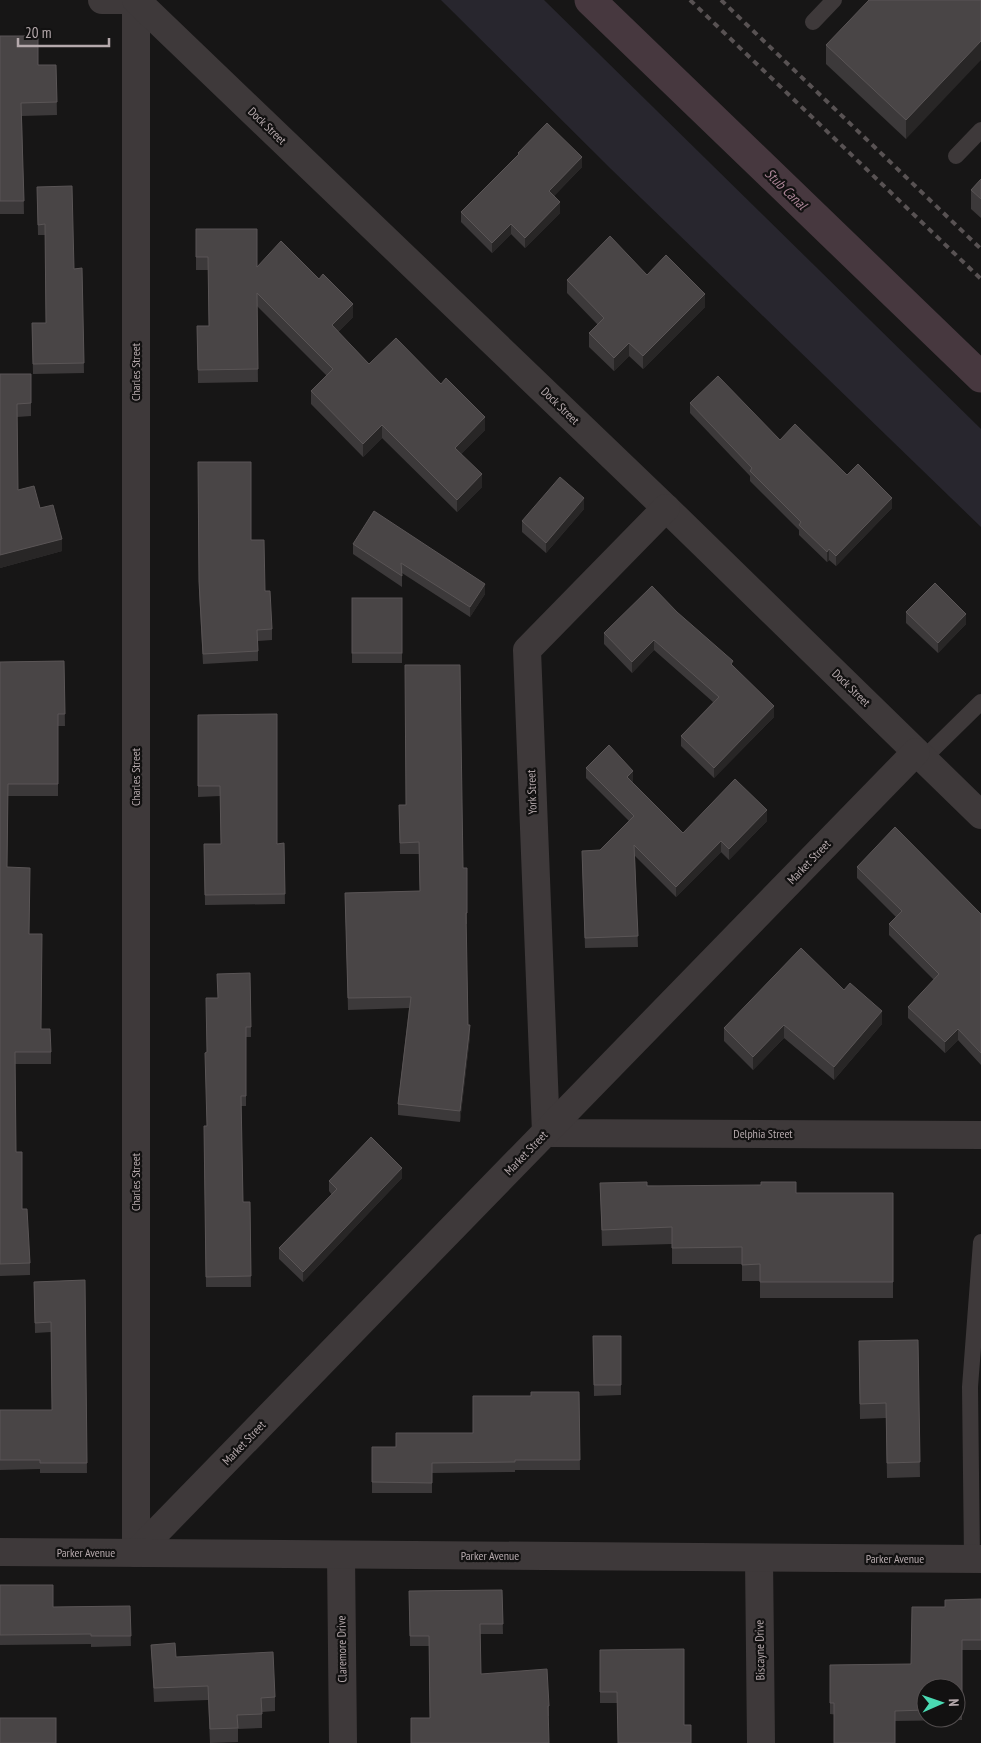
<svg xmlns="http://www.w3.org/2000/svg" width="981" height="1743" font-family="'PT Sans Narrow',sans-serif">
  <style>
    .green { fill: #28262e }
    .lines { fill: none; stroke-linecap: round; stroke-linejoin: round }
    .canal { stroke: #47383f; stroke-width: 31 }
    .service { stroke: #3e393a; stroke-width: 16 }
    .minor { stroke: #3e393a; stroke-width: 28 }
    .tertiary { stroke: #3e393a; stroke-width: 28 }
    .rail { stroke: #585253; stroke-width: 4; stroke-dasharray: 6 5; stroke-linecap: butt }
    .wall { fill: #3c393a; fill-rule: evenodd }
    .shaded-wall { fill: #282626 }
    .building { fill: #494546; stroke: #5a5556 }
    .labels { text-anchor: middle; stroke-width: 4.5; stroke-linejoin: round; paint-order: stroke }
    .street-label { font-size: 12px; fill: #b5a9ac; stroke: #121111 }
    .water-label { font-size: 14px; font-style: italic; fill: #ac8597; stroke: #121111 }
  </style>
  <rect width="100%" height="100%" fill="#171616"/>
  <polygon class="green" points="441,0 544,0 981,429 981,527 611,169"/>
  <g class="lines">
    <polyline class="canal" points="590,0 981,377"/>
    <g class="service">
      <polyline points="813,22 834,0"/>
      <polyline points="956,156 981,130"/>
      <polyline points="923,759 981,702"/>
      <polyline points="972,1559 970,1387 981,1242"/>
    </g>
    <g class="minor">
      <polyline points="102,0 136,0"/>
      <polyline points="136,0 136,1553"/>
      <polyline points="136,0 666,508 981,815"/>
      <polyline points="666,508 527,650 546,1133 981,1135"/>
      <polyline points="136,1553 916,752"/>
      <polyline points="341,1555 343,1743"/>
      <polyline points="759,1558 761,1743"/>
    </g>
    <polyline class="tertiary" points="0,1552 981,1559"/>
    <g class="rail">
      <polyline points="690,0 981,279"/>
      <polyline points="721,0 981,249"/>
    </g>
  </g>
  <g class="wall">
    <polygon points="981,0 906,139 826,64 826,45"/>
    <polygon points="0,36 38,65 56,65 57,115 22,116 24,214 0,214"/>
    <polygon points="518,153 582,167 554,196 560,213 525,248 511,234 492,253 461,222 461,212 518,155"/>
    <polygon points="981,179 981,218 971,209 971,190"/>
    <polygon points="37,187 74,269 82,268 84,373 33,374 32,323 46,323 45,235 38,235"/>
    <polygon points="196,229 257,267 353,317 338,332 369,364 485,430 461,454 482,487 457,512 382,438 363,457 311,404 311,391 327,376 257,306 258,382 198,383 197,326 209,326 208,270 196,270"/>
    <polygon points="647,275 705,307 643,369 629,356 614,371 589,347 589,333 598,325 567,293 567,280"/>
    <polygon points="0,374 31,374 31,416 17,417 18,490 40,508 62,551 0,568"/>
    <polygon points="690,403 780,440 847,475 892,508 836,566 829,560 827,562 799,535 799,530 750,481 750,476 690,413"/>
    <polygon points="198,462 251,540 265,591 272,629 272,640 258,641 258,661 203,664 199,592"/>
    <polygon points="584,509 546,553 522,532 522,521"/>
    <polygon points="353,544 485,594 470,617 402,573 402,587 353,554"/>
    <rect x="352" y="598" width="50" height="65"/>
    <polygon points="677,612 733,666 774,717 714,778 681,746 681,736 713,702 654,650 632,673 604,644 604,633"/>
    <polygon points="906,612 966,624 938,653 906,623"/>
    <polygon points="64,661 65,726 58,726 58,796 8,796 7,867 29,934 41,1029 51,1052 51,1064 15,1064 16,1152 22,1209 30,1263 30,1275 0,1276 0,662"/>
    <polygon points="198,715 277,844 284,843 285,904 205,905 204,844 221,844 220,796 198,797"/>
    <polygon points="586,768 633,781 632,782 683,833 767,821 729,860 721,852 676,897 635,856 638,947 585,948 582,861 600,850 629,821 586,778"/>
    <polygon points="399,805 463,868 467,868 467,924 466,924 468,1025 470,1036 460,1122 398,1115 398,1104 409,1008 348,1010 345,893 420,891 419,854 400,854"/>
    <polygon points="857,867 981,914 981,1065 958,1040 945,1053 908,1018 908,1007 934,980 889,935 889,924 896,917 857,878"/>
    <polygon points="250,973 251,1037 246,1037 246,1106 241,1106 243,1202 250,1202 251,1287 206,1287 204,1137 207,1126 218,998"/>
    <polygon points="844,990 882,1024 834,1080 784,1038 753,1070 724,1041 724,1028"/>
    <polygon points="402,1178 303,1282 279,1259 279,1248 332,1195 329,1191 329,1181"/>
    <polygon points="600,1183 796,1193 893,1193 893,1298 760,1298 760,1281 742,1281 742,1264 672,1264 672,1244 602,1246"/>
    <polygon points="85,1280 87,1473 40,1473 40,1469 0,1470 0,1410 52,1410 51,1332 35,1333 34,1282"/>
    <polygon points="593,1336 621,1336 621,1395 594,1396"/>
    <polygon points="918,1340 920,1477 887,1478 886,1418 860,1419 859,1341"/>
    <polygon points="579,1392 580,1470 515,1470 515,1472 432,1473 432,1493 372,1493 372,1447 396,1447 473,1433 531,1396"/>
    <polygon points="0,1585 53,1607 130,1606 131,1646 91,1647 91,1644 0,1645"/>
    <polygon points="502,1590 503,1634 480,1634 481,1674 549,1706 549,1716 430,1718 429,1646 410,1646 409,1591"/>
    <path d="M981,1599V1650H962V1720L895,1721L830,1714V1665L911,1664L945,1607ZM926,1688H956V1718H926Z"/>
    <polygon points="151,1645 176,1657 275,1697 275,1711 262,1712 262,1728 238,1729 238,1742 210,1743 208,1700 154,1702"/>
    <polygon points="600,1650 684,1725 691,1743 617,1703 600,1703"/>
  </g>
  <g class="shaded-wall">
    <polygon points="981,41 981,60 906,139 906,120"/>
    <polygon points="582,157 582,167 549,201 549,191"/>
    <polygon points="560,202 560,213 525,248 525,238"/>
    <polygon points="511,224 511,234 492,253 492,243"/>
    <polygon points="705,294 705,307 643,369 643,356"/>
    <polygon points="353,304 353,317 332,338 332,325"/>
    <polygon points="629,343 629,356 614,371 614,358"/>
    <polygon points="485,417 485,430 455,460 455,448"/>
    <polygon points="382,425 382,438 363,457 363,444"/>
    <polygon points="482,474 482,487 457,512 457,500"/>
    <polygon points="584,498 584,509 546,553 546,543"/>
    <polygon points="892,498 892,508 836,566 836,556"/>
    <polygon points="62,539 62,551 0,568 0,555"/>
    <polygon points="829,549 829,560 827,562 827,552"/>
    <polygon points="485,584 485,594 470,617 470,607"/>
    <polygon points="966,614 966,624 938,653 938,643"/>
    <polygon points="654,640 654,650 632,673 632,662"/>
    <polygon points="774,706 774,717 714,778 714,768"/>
    <polygon points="633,771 633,781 627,787 627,777"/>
    <polygon points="767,810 767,821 729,860 729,849"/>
    <polygon points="721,841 721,852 676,897 676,887"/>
    <polygon points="882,1011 882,1024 834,1080 834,1067"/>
    <polygon points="470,1025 470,1036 460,1122 460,1111"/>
    <polygon points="784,1025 784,1038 753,1070 753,1057"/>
    <polygon points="958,1029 958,1040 945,1053 945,1042"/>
    <polygon points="402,1168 402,1178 303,1282 303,1272"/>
  </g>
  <g class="building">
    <polygon points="869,0 981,0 981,41 906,120 826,45"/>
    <polygon points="0,36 38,36 38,65 56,65 57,102 21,103 24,201 0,201"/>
    <polygon points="547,123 582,157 549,191 560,202 525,238 511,224 492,243 461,212 519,154 518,153"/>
    <polygon points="981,179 981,199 971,190"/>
    <polygon points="72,186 74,269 82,268 84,363 33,364 32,323 46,323 45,224 38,225 37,187"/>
    <polygon points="196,229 257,229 257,267 281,241 319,279 323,274 353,304 332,325 369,364 396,338 441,384 446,378 485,417 455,448 482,474 457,500 382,425 363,444 311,391 333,369 257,293 258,369 198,370 197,326 209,326 208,257 196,257"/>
    <polygon points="610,236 647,275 666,255 705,294 643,356 629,343 614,358 589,333 604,318 567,280"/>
    <polygon points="0,374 31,374 31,403 17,404 18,490 34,486 40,508 53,505 62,539 0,555"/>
    <polygon points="718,376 780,440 795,424 847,475 858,464 892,498 836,556 829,549 827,552 799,525 801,522 750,471 752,468 690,403"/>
    <polygon points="198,462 251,462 251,540 264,540 265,591 270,591 272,629 257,630 258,651 203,654 199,581"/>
    <polygon points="560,477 584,498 546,543 522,521"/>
    <polygon points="374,511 485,584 470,607 401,563 402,576 353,544"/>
    <polygon points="935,583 966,614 938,643 906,612"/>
    <polygon points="652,586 677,612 733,661 731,664 774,706 714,768 681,736 719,697 654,640 632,662 604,633"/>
    <rect x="352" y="598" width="50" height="55"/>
    <polygon points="64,661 65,714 58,714 58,784 8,784 7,867 30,868 29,934 42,934 41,1029 50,1029 51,1052 15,1052 16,1152 22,1152 22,1209 27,1209 30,1263 0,1264 0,662"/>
    <polygon points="405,665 460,665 463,868 467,868 467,913 466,913 468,1025 470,1025 460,1111 398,1104 411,997 348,998 345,893 420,891 419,842 400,843 399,805 406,805"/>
    <polygon points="277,714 277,844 284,843 285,894 205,895 204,844 221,844 220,786 198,786 198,715"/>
    <polygon points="609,745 633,771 627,777 683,833 735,779 767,810 729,849 721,841 676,887 634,845 638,936 585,938 582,851 600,850 634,816 586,768"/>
    <polygon points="895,827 981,914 981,1053 958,1029 945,1042 908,1007 939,974 889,924 902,911 857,867"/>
    <polygon points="801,948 844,990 850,983 882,1011 834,1067 784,1025 753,1057 724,1028"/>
    <polygon points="250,973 251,1027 246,1027 246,1096 241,1096 243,1202 250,1202 251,1276 206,1277 204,1126 207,1126 205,1053 207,1052 206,998 218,998 217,974"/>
    <polygon points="371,1137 402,1168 303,1272 279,1248 337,1189 329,1181"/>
    <polygon points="647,1182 647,1186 761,1185 761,1182 796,1182 796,1193 893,1193 893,1282 760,1282 760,1264 742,1265 742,1247 672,1248 672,1227 602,1230 600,1183"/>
    <polygon points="85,1280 87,1463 40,1463 40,1460 0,1460 0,1410 52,1410 51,1322 35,1323 34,1282"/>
    <polygon points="593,1336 621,1336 621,1385 594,1385"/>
    <polygon points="918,1340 920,1462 887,1463 886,1403 860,1404 859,1341"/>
    <polygon points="531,1392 579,1392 580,1460 515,1460 515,1462 432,1463 432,1483 372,1482 372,1447 396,1447 396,1433 473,1433 473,1396 531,1396"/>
    <polygon points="0,1585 53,1585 53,1607 130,1606 131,1636 91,1636 91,1634 0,1635"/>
    <polygon points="502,1590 503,1624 480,1624 481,1674 547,1669 549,1706 548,1706 549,1743 411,1743 411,1718 430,1718 429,1636 410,1636 409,1591"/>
    <polygon points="981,1599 981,1640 962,1640 962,1710 956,1710 956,1688 926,1688 926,1710 895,1711 895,1743 834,1743 834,1703 830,1703 830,1665 911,1664 912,1607 945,1607 945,1600"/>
    <polygon points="175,1643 176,1657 273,1652 275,1697 261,1698 262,1714 237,1715 238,1728 210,1729 208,1686 154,1688 151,1645"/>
    <polygon points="684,1649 684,1725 691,1725 691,1743 618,1743 617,1692 600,1692 600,1650"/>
    <rect x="0" y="1718" width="56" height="25"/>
  </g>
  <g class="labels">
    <g class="street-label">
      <text transform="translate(267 126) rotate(44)" y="4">Dock Street</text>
      <text transform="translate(136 372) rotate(-90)" y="4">Charles Street</text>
      <text transform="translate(560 406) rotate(44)" y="4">Dock Street</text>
      <text transform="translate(851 688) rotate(44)" y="4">Dock Street</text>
      <text transform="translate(136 777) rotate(-90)" y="4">Charles Street</text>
      <text transform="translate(532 792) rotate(-92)" y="4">York Street</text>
      <text transform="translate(809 862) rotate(-46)" y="4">Market Street</text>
      <text x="763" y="1138">Delphia Street</text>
      <text transform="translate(526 1153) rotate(-46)" y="4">Market Street</text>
      <text transform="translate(136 1182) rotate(-90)" y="4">Charles Street</text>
      <text transform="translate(244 1443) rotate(-46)" y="4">Market Street</text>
      <text x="86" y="1557">Parker Avenue</text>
      <text x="490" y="1560">Parker Avenue</text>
      <text x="895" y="1563">Parker Avenue</text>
      <text transform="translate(342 1649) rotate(-91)" y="4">Claremore Drive</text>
      <text transform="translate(760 1650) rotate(-91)" y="4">Biscayne Drive</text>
    </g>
    <g class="water-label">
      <text transform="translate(786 189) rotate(44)" y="5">Stub Canal</text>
    </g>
  </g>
  <g transform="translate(941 1703) rotate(88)"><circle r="24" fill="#121111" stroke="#534e4f"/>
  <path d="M0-4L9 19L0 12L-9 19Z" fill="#4adab3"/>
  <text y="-8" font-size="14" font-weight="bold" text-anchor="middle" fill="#b5a9ac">N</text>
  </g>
  <path d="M18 38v8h91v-8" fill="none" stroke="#b5a9ac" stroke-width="2.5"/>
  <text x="25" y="38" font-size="15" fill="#b5a9ac" stroke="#121111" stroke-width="4" paint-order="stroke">20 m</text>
</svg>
